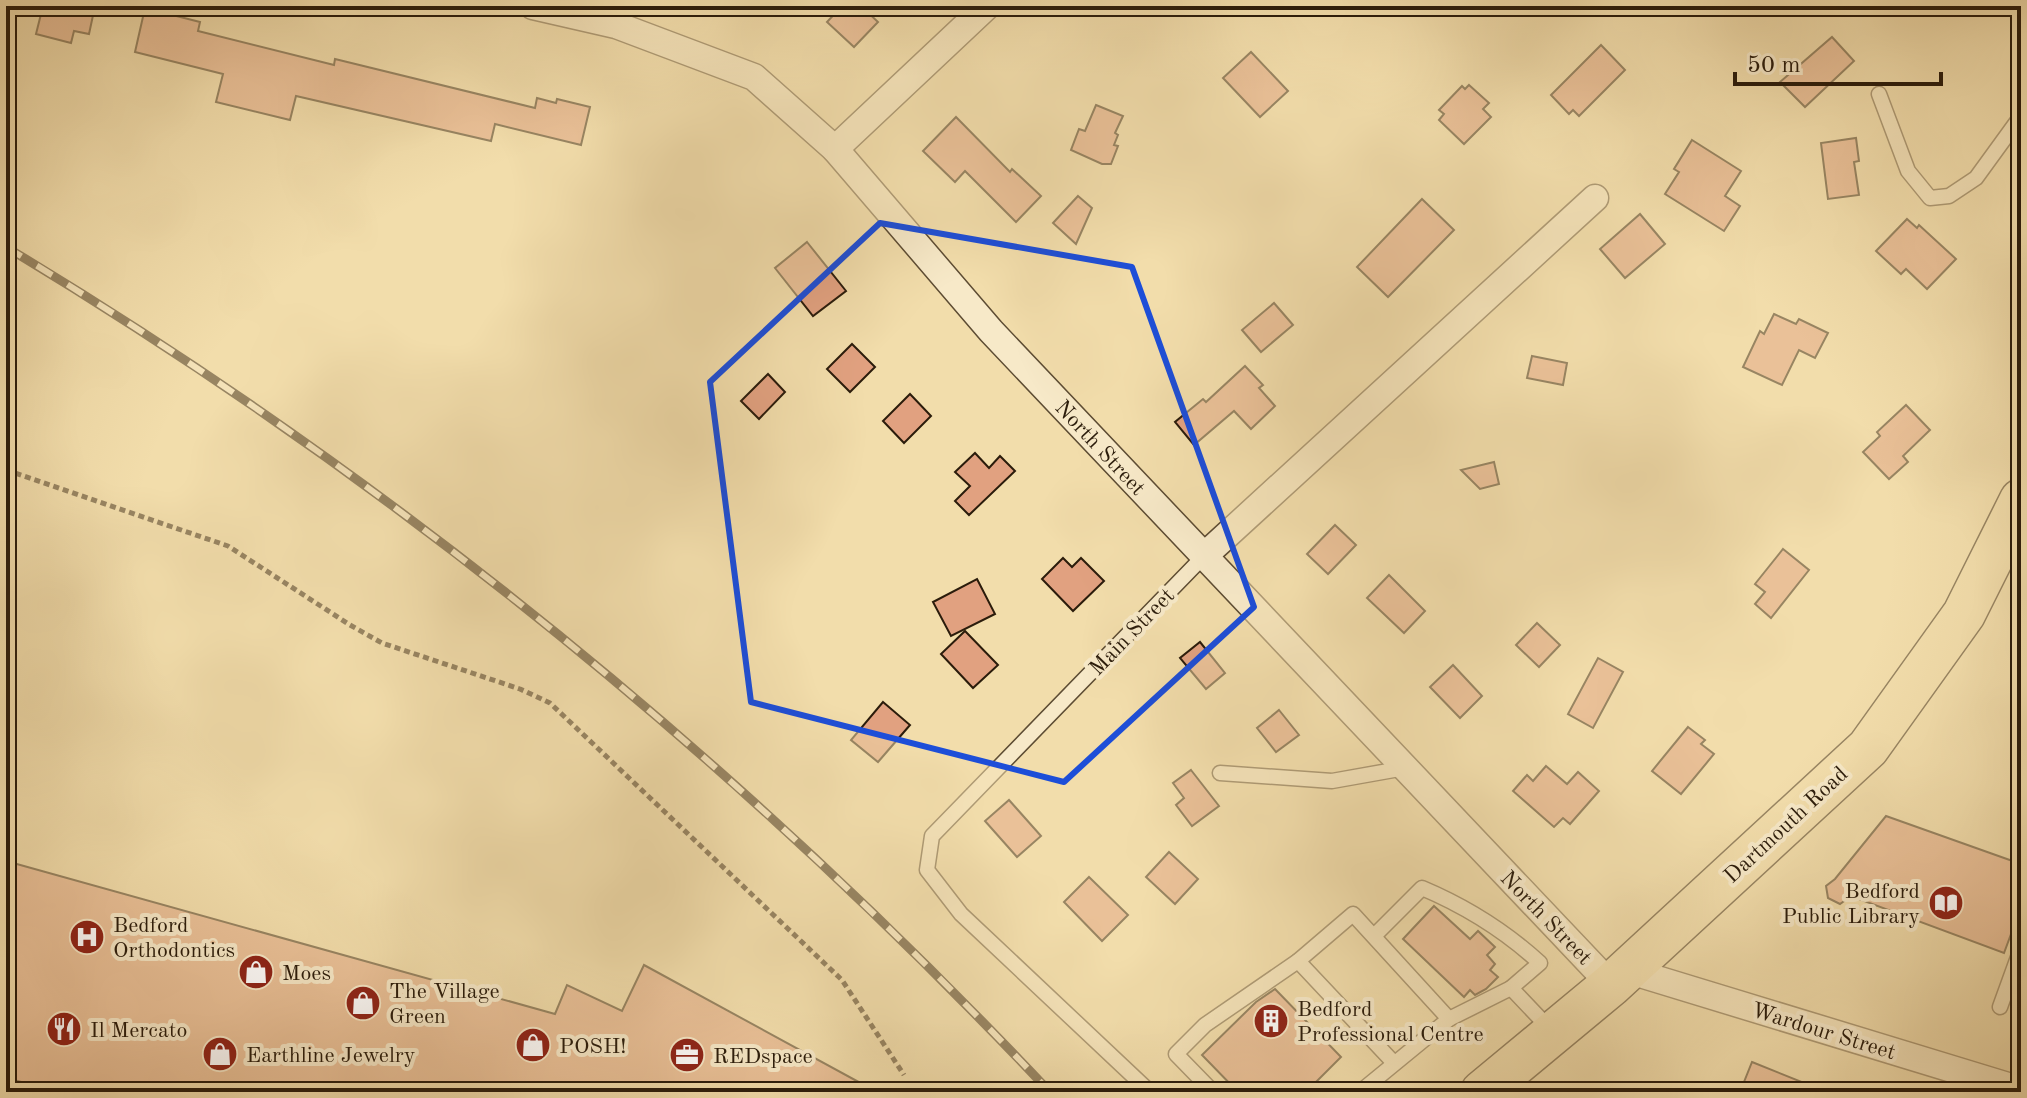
<svg xmlns="http://www.w3.org/2000/svg" width="2027" height="1098" font-family="'Old Standard TT',serif">
  <style>
    .building { fill: #e1a180; stroke: #2b1c0b; stroke-width: 2 }
    .lines { fill: none; stroke-linecap: round; stroke-linejoin: round }
    .service-casing { stroke: #5d4c33; stroke-width: 17 }
    .minor-casing { stroke: #5d4c33; stroke-width: 29 }
    .primary-casing { stroke: #2b1c0b; stroke-width: 45 }
    .path { stroke: #2b1c0b; stroke-width: 5; stroke-dasharray: 6 4; stroke-linecap: butt }
    .service { stroke: #f7e9c8; stroke-width: 14 }
    .minor { stroke: #f7e9c8; stroke-width: 26 }
    .primary { stroke: #f2ddab; stroke-width: 42 }
    .rail-casing { stroke: #2b1c0b; stroke-width: 9 }
    .rail { stroke: #f7e9c8; stroke-width: 6; stroke-dasharray: 18; stroke-linecap: butt }
    .marked { fill: none; stroke: #1d4ed8; stroke-width: 6; stroke-linejoin: round }
    .labels { text-anchor: middle; stroke-width: 8; stroke-linejoin: round; paint-order: stroke }
    .street-label { font-size: 22px; fill: #2b1c0b; stroke: #f7e9c8 }
    .poi-label { font-size: 22px; fill: #2b1c0b; stroke: #f7e9c8; text-anchor: start }
  </style>
  <rect width="100%" height="100%" fill="#f2ddab"/>
  <filter id="stains"><feTurbulence type="fractalNoise" baseFrequency=".0025" numOctaves="4"/><feColorMatrix values="0 0 0 0 .2 0 0 0 0 .09 0 0 0 0 .02 0 0 0 .5 -.17"/></filter>
  <radialGradient id="worn" r=".72"><stop offset=".6" stop-color="#630" stop-opacity="0"/><stop offset="1" stop-color="#630" stop-opacity=".3"/></radialGradient>
  <g class="building">
    <polygon points="43,6 95,6 89,34 74,31 71,43 36,34"/>
    <polygon points="842,6 861,6 878,22 854,47 827,22"/>
    <polygon points="145,8 200,22 198,31 334,65 335,59 535,108 537,98 556,103 557,99 590,107 581,145 495,124 491,141 296,96 290,120 216,102 223,74 135,52"/>
    <polygon points="1832,37 1854,61 1805,107 1780,82"/>
    <polygon points="1601,45 1625,70 1579,116 1573,110 1569,114 1551,95"/>
    <polygon points="1251,52 1288,91 1260,117 1223,78"/>
    <polygon points="1469,85 1489,103 1483,109 1491,117 1464,144 1439,120 1444,114 1439,110 1462,86 1465,89"/>
    <polygon points="1096,105 1123,116 1115,133 1118,135 1114,145 1118,146 1111,164 1102,164 1071,150 1079,129 1085,131"/>
    <polygon points="956,117 1010,172 1012,169 1041,196 1016,222 965,171 955,182 923,151"/>
    <polygon points="1856,138 1859,161 1854,162 1859,195 1828,199 1821,143"/>
    <polygon points="1692,140 1741,171 1725,196 1740,206 1724,231 1665,194 1679,172 1674,169"/>
    <polygon points="1078,196 1092,208 1076,244 1053,223"/>
    <polygon points="1422,199 1454,230 1388,297 1357,267"/>
    <polygon points="1640,214 1665,244 1625,278 1600,249"/>
    <polygon points="1907,219 1917,228 1919,225 1956,259 1927,289 1906,269 1901,274 1876,251"/>
    <polygon points="807,242 846,291 813,316 775,268"/>
    <polygon points="1274,303 1293,325 1261,352 1242,330"/>
    <polygon points="1774,314 1796,324 1799,319 1828,333 1815,358 1799,350 1782,385 1743,367 1760,331 1764,334"/>
    <polygon points="852,344 875,367 850,392 827,369"/>
    <polygon points="1532,356 1567,363 1563,385 1527,378"/>
    <polygon points="1245,366 1263,385 1259,388 1275,406 1251,429 1234,411 1194,445 1175,422 1203,399 1206,402"/>
    <polygon points="768,374 785,392 759,419 741,401"/>
    <polygon points="910,394 931,416 904,443 883,421"/>
    <polygon points="1906,405 1930,430 1903,456 1908,462 1889,479 1863,452 1880,436 1877,432"/>
    <polygon points="975,453 989,468 1000,456 1015,471 969,515 955,501 970,486 955,472"/>
    <polygon points="1494,462 1499,484 1480,489 1461,470"/>
    <polygon points="1335,525 1356,545 1328,574 1307,554"/>
    <polygon points="1783,549 1809,570 1771,618 1755,604 1765,592 1755,584"/>
    <polygon points="1063,558 1072,567 1081,558 1104,581 1073,611 1042,579"/>
    <polygon points="1389,575 1425,611 1404,633 1367,598"/>
    <polygon points="977,579 995,614 951,636 933,602"/>
    <polygon points="1537,623 1560,645 1539,667 1516,645"/>
    <polygon points="965,631 998,665 973,688 941,654"/>
    <polygon points="1200,642 1225,673 1206,689 1180,658"/>
    <polygon points="1598,658 1623,672 1593,728 1568,714"/>
    <polygon points="1453,665 1482,696 1460,718 1430,687"/>
    <polygon points="883,702 910,725 878,762 851,740"/>
    <polygon points="1279,710 1299,735 1276,752 1257,728"/>
    <polygon points="1688,727 1705,740 1701,744 1714,754 1681,794 1652,771"/>
    <polygon points="1546,766 1567,784 1578,772 1599,791 1570,824 1563,818 1554,827 1513,791 1527,775 1533,781"/>
    <polygon points="1191,770 1219,806 1192,826 1176,805 1184,798 1173,783"/>
    <polygon points="1009,800 1041,836 1017,857 985,821"/>
    <polygon points="1886,816 2021,864 2021,907 2004,953 1851,896 1840,904 1828,898 1826,886 1835,879"/>
    <polygon points="1169,852 1198,879 1175,904 1146,877"/>
    <polygon points="6,861 555,1014 567,985 622,1011 644,965 877,1092 60,1092 29,1084 6,1078"/>
    <polygon points="1089,877 1128,915 1102,941 1064,902"/>
    <polygon points="1434,906 1470,939 1478,931 1495,947 1487,955 1495,964 1490,970 1498,977 1486,989 1475,995 1470,990 1464,997 1403,939"/>
    <polygon points="1275,989 1341,1057 1306,1092 1238,1092 1202,1055 1256,1002"/>
    <polygon points="1752,1062 1824,1091 1824,1092 1740,1092"/>
  </g>
  <g class="lines">
    <defs>
      <g id="service">
        <polyline points="1879,94 1908,171 1930,198 1949,196 1976,178 2021,116"/>
        <polyline points="1220,773 1332,781 1405,768"/>
        <path d="M1374,936L1422,888C1467,907 1504,930 1540,963L1511,988L1550,1029"/>
        <polyline points="1298,961 1394,1063"/>
        <polyline points="2000,1007 2021,949"/>
        <polyline points="1449,1019 1511,988"/>
        <polyline points="1150,1092 961,914 927,870 932,836 1204,556"/>
        <polyline points="1213,1092 1176,1054 1205,1025 1298,961 1353,914 1449,1019 1360,1092"/>
      </g>
      <g id="minor">
        <polyline points="533,6 616,25 754,77 835,149 991,331 1611,985"/>
        <polyline points="835,149 987,6"/>
        <polyline points="1204,556 1595,198"/>
        <polyline points="1627,970 2021,1090"/>
      </g>
      <polyline id="primary" points="1482,1092 1611,985 1868,748 1964,614 2021,500"/>
    </defs>
    <use href="#service" class="service-casing"/>
    <use href="#minor" class="minor-casing"/>
    <use href="#primary" class="primary-casing"/>
    <polyline class="path" points="6,470 228,546 350,625 382,643 520,689 550,703 842,980 904,1075"/>
    <use href="#service" class="service"/>
    <use href="#minor" class="minor"/>
    <use href="#primary" class="primary"/>
    <defs>
      <path id="rail" d="M6,247C392,479 741,764 1050,1092"/>
    </defs>
    <use href="#rail" class="rail-casing"/>
    <use href="#rail" class="rail"/>
  </g>
  <path d="M0 0H2027V1098H0ZM880,223L1132,267L1254,607L1064,782L751,702L710,382Z" fill="#f2ddab" fill-opacity=".55" fill-rule="evenodd"/>
  <path class="marked" d="M880,223L1132,267L1254,607L1064,782L751,702L710,382Z"/>
  <defs>
    <symbol id="library-disc" viewBox="-11 -11 22 22"><circle r="9.5" fill="#8f2418" stroke="#f7e9c8"/><path d="M-6-4Q-3-5.5-.7-3.5V5Q-3 3-6 4ZM6-4Q3-5.5 .7-3.5V5Q3 3 6 4Z" fill="#fff"/></symbol>
    <symbol id="hospital-disc" viewBox="-11 -11 22 22"><circle r="9.5" fill="#8f2418" stroke="#f7e9c8"/><path d="M-5-5h3v3.5h4V-5h3V5h-3V1.5h-4V5h-3Z" fill="#fff"/></symbol>
    <symbol id="shop-disc" viewBox="-11 -11 22 22"><circle r="9.5" fill="#8f2418" stroke="#f7e9c8"/><path d="M-5-2.5h2.3a2.7 3.5 0 0 1 5.4 0H5L5.5 6h-11ZM-1.5-2.5h3a1.5 2.3 0 0 0-3 0Z" fill="#fff"/></symbol>
    <symbol id="building-disc" viewBox="-11 -11 22 22"><circle r="9.5" fill="#8f2418" stroke="#f7e9c8"/><path d="M-4-6H4V6H1V3H-1V6H-4ZM-2.5-4.3h1.7v1.8h-1.7ZM.8-4.3h1.7v1.8H.8ZM-2.5-1h1.7V.8h-1.7ZM.8-1h1.7V.8H.8Z" fill="#fff"/></symbol>
    <symbol id="restaurant-disc" viewBox="-11 -11 22 22"><circle r="9.5" fill="#8f2418" stroke="#f7e9c8"/><path d="M-5-6h1v4h1v-4h1v4h1v-4h1v5L-1.5 .5V6h-2V.5L-5-1ZM5-6V6H3V1.5H1.5Q1.5-4 5-6Z" fill="#fff"/></symbol>
    <symbol id="office-disc" viewBox="-11 -11 22 22"><circle r="9.5" fill="#8f2418" stroke="#f7e9c8"/><path d="M-6-3h4V-5.5h4V-3h4V5H-6ZM-1-4.5V-3h2v-1.5ZM-6 0V1H6V0Z" fill="#fff"/></symbol>
  </defs>
  <g fill-rule="evenodd">
    <use href="#library-disc" x="1926" y="883" width="40" height="40"/>
    <use href="#hospital-disc" x="67" y="917" width="40" height="40"/>
    <use href="#shop-disc" x="236" y="952" width="40" height="40"/>
    <use href="#shop-disc" x="343" y="983" width="40" height="40"/>
    <use href="#building-disc" x="1251" y="1001" width="40" height="40"/>
    <use href="#restaurant-disc" x="44" y="1009" width="40" height="40"/>
    <use href="#shop-disc" x="513" y="1025" width="40" height="40"/>
    <use href="#shop-disc" x="200" y="1034" width="40" height="40"/>
    <use href="#office-disc" x="667" y="1035" width="40" height="40"/>
  </g>
  <g class="labels">
    <g class="street-label">
      <text transform="translate(1101 447) rotate(47)" y="8">North Street</text>
      <text transform="translate(1131 631) rotate(-46)" y="8">Main Street</text>
      <text transform="translate(1785 824) rotate(-43)" y="8">Dartmouth Road</text>
      <text transform="translate(1547 917) rotate(46)" y="8">North Street</text>
      <text transform="translate(1824 1030) rotate(17)" y="8">Wardour Street</text>
    </g>
    <g class="poi-label">
      <text x="1920" y="898" text-anchor="end">Bedford<tspan x="1920" dy="25">Public Library</tspan></text>
      <text x="113" y="932">Bedford<tspan x="113" dy="25">Orthodontics</tspan></text>
      <text x="282" y="980">Moes</text>
      <text x="389" y="998">The Village<tspan x="389" dy="25">Green</tspan></text>
      <text x="1297" y="1016">Bedford<tspan x="1297" dy="25">Professional Centre</tspan></text>
      <text x="90" y="1037">Il Mercato</text>
      <text x="559" y="1053">POSH!</text>
      <text x="246" y="1062">Earthline Jewelry</text>
      <text x="713" y="1063">REDspace</text>
    </g>
  </g>
  <rect width="2027" height="1098" fill="none" stroke="#f2ddab" stroke-width="32"/>
  <rect x="8" y="8" width="2011" height="1082" fill="none" stroke="#2b1c0b" stroke-width="4"/>
  <rect x="16" y="16" width="1995" height="1066" fill="none" stroke="#2b1c0b" stroke-width="2"/>
  <path d="M1735 72v12h206v-12" fill="none" stroke="#2b1c0b" stroke-width="4"/>
  <text x="1747" y="72" font-size="24" fill="#2b1c0b" stroke="#f7e9c8" stroke-width="6" paint-order="stroke">50 m</text>
  <rect width="100%" height="100%" filter="url(#stains)"/>
  <rect width="100%" height="100%" fill="url(#worn)"/>
</svg>
